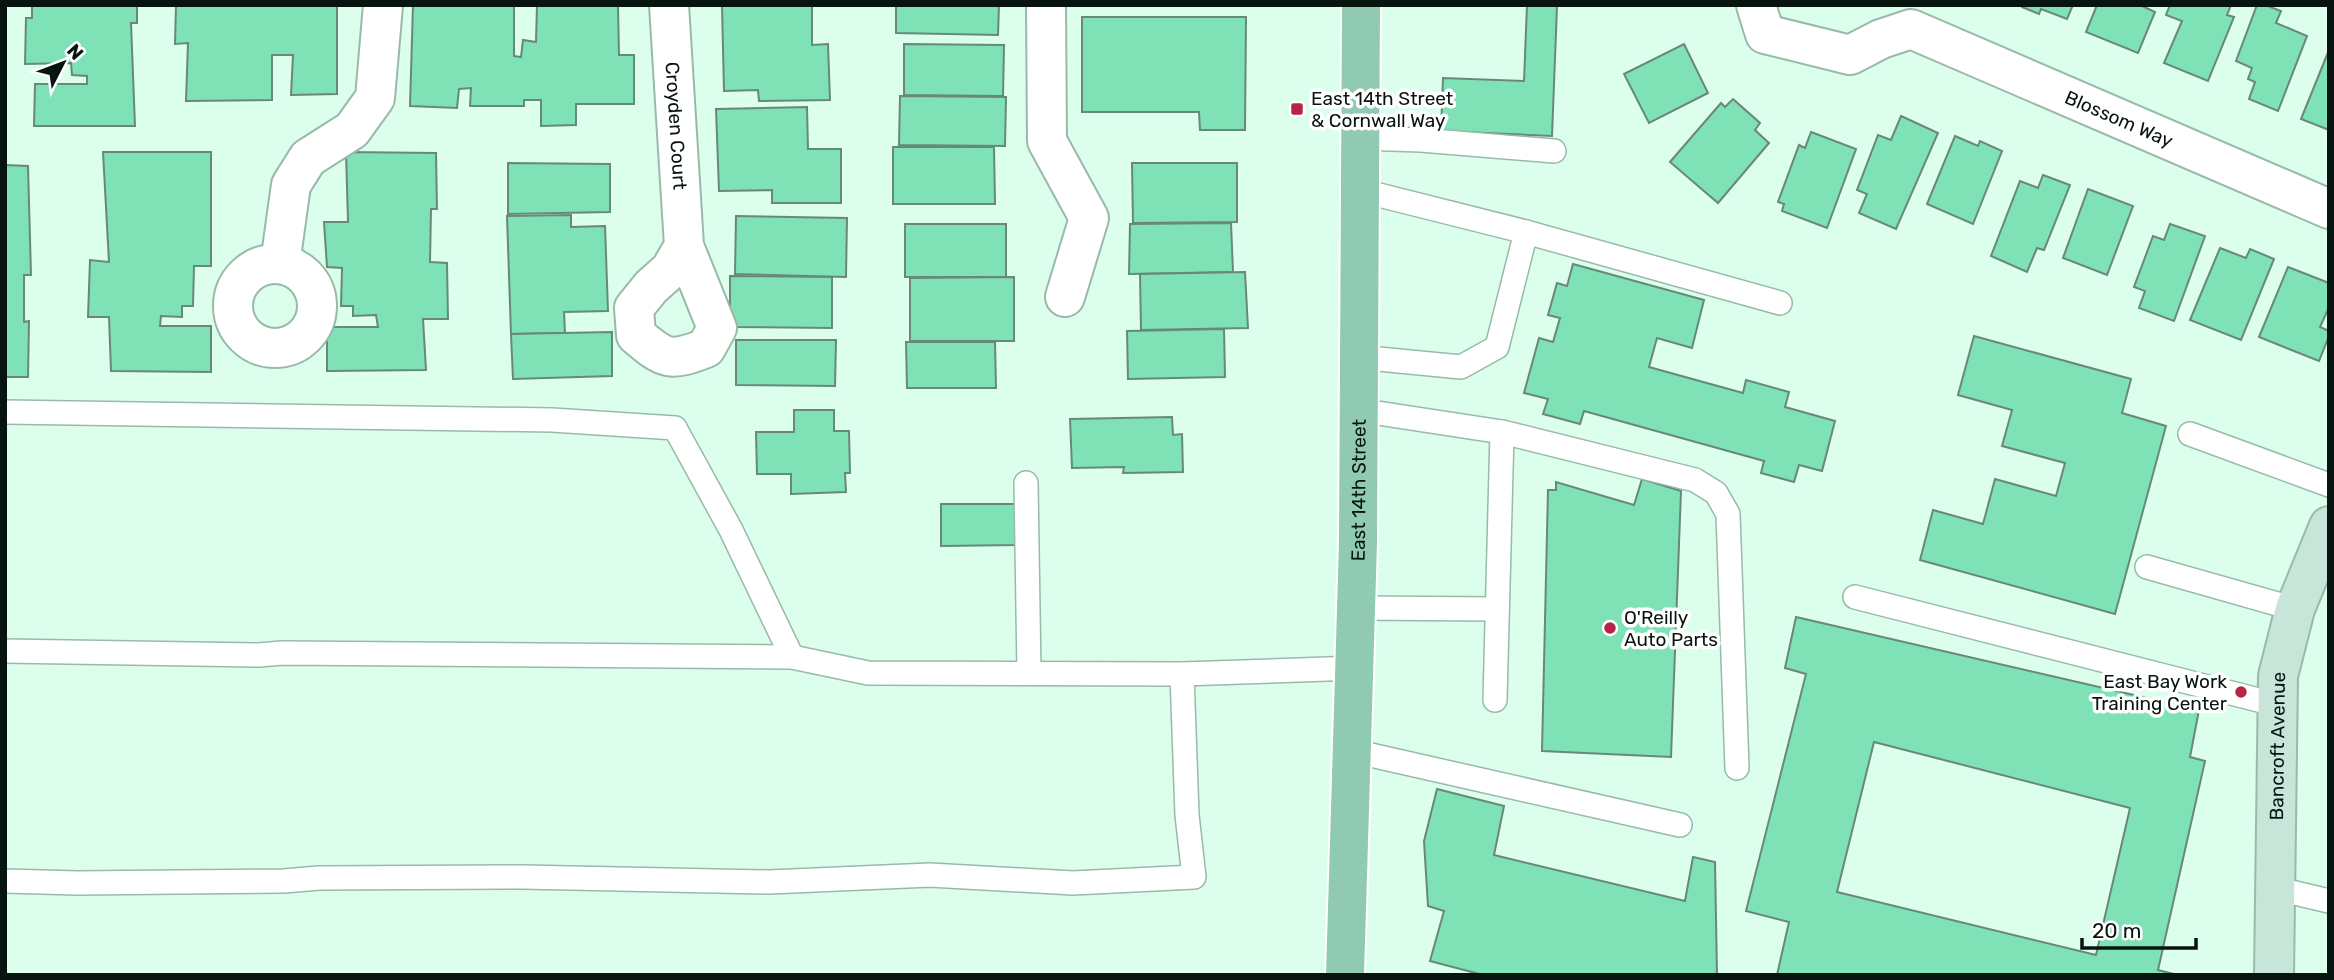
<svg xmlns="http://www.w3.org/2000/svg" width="2334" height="980" font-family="Rubik,sans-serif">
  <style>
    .building { fill: #7fe2b7; stroke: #688879; stroke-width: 2; fill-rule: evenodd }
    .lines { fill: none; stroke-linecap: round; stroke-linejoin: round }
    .service-casing { stroke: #99baa9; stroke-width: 26 }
    .minor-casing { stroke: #99baa9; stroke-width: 42 }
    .secondary-casing { stroke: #99baa9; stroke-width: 42 }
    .primary-casing { stroke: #fff; stroke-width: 42 }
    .service { stroke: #fff; stroke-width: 23 }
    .minor { stroke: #fff; stroke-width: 38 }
    .secondary { stroke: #c8e5d9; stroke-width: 38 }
    .primary { stroke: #91cab3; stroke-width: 38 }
    .poi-dot { fill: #b62446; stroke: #fff; stroke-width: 2.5 }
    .labels { text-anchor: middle; stroke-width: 7; stroke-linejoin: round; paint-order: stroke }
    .poi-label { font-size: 19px; fill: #08140f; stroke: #fff; text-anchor: start }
    .street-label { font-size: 19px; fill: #08140f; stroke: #fff }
  </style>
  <rect width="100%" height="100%" fill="#dbfeed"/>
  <g class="building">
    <polygon points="32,5 137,5 137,23 131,23 135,126 34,126 35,84 87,84 87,76 72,75 71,63 25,64 26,18 32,18"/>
    <polygon points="176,5 337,5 337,94 291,95 293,55 272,55 272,100 186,101 188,43 175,44"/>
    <polygon points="413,5 514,5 514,56 521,57 523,40 536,42 537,5 618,5 619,55 634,55 634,104 576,104 576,125 541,126 541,100 524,100 524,106 470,106 471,88 459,89 457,108 410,106"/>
    <polygon points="812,5 812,45 828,44 830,100 759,101 758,90 724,91 722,6"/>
    <polygon points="896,5 999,5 998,35 896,33"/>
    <polygon points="1527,5 1557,6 1552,136 1441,131 1443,78 1524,81"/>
    <polygon points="2022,5 2073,5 2067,19 2041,9 2039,14 2022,7"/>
    <polygon points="2097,5 2140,5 2155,12 2138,53 2086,32"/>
    <polygon points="2170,5 2231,5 2227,15 2234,17 2208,81 2164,63 2182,21 2166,15"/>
    <polygon points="2257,5 2265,5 2281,11 2276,23 2307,36 2278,111 2249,99 2255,82 2248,79 2252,68 2236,61"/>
    <polygon points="1082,17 1246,17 1245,130 1200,130 1199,112 1082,112"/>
    <polygon points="904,44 1004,45 1003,96 904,95"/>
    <polygon points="1684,44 1708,93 1649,123 1624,74"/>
    <polygon points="2329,50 2329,130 2301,119"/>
    <polygon points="900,96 1006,97 1005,146 899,145"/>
    <polygon points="1733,99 1760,123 1755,130 1769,143 1718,203 1670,162 1721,103 1725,107"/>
    <polygon points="807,107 808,149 841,149 841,203 772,203 772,190 719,191 716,109"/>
    <polygon points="1901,116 1938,133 1896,229 1859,213 1867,194 1857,190 1878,135 1891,140"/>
    <polygon points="1811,132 1856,149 1827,228 1782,211 1784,204 1778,202 1799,145 1805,148"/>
    <polygon points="1955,136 1978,146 1980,141 2002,151 1973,224 1927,204"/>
    <polygon points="893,147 994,147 995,204 893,204"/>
    <polygon points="103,152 211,152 211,266 194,266 193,306 182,306 182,317 161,316 160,326 211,326 211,372 111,371 109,317 88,317 90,260 109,262"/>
    <polygon points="346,152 436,153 437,209 431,209 430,262 447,263 448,319 423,319 426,370 327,371 327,327 378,327 376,315 353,316 353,306 341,306 342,268 327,267 324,222 348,222"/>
    <polygon points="508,163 610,164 610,212 508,214"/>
    <polygon points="1132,163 1237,163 1237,222 1133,223"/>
    <polygon points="5,165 28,166 31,275 24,275 24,322 29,321 28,377 5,377"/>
    <polygon points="2043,175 2070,185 2044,250 2037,248 2027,272 1991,256 2020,181 2038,188"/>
    <polygon points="2088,189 2133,206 2107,275 2063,258"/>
    <polygon points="571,215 571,227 605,226 608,311 564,312 565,333 511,334 507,216"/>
    <polygon points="736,216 847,218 846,277 735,274"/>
    <polygon points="1231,223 1233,272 1129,274 1130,224"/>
    <rect x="905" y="224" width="101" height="53"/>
    <polygon points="2170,224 2205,236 2174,321 2139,308 2145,291 2134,287 2153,236 2164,240"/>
    <polygon points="2220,248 2246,258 2250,249 2274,259 2241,340 2190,320"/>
    <polygon points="1573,264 1704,300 1692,348 1657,338 1649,367 1743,393 1746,380 1789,392 1785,407 1835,421 1822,471 1799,465 1794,482 1761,473 1764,461 1584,411 1580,424 1543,414 1548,399 1524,393 1539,338 1553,342 1560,318 1548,315 1557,283 1567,286"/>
    <polygon points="2288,267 2329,283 2329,307 2320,327 2329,331 2329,336 2319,361 2259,337"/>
    <polygon points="1245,272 1248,328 1141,330 1140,274"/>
    <polygon points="730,276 832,277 832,328 730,327"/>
    <polygon points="1014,277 1014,341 910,341 910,278"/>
    <polygon points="1224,329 1225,377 1128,379 1127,331"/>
    <polygon points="612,332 612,376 513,379 511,334"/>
    <polygon points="1974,336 2131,379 2122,413 2166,426 2115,614 1920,560 1933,510 1983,524 1995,479 2056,496 2065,463 2002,446 2012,410 1958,395"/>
    <polygon points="736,340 836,340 835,386 736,385"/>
    <polygon points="906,342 995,342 996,388 907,388"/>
    <polygon points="794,410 834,410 834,431 849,431 850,473 845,473 846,492 791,494 791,474 757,474 756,432 794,432"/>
    <polygon points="1172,417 1173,435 1182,434 1183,472 1123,473 1124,467 1072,468 1070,419"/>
    <polygon points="1642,479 1681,491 1671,757 1542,751 1548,490 1556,490 1556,482 1634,505"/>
    <polygon points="941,504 1018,504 1018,545 941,546"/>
    <path d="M1796,617L2199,710L2190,757L2205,761L2158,970L2178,975H1777L1789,922L1746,911L1806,674L1785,668ZM1874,742L2130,808L2096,955L1837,892Z"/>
    <polygon points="1437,789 1504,806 1494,855 1685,901 1693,857 1715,862 1717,975 1483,975 1430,961 1444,911 1428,906 1424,841"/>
  </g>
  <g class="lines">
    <defs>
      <g id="service">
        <polyline points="1360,138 1421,140 1554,151"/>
        <polyline points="1359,190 1526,232 1780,303"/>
        <polyline points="1358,357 1461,367 1497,347 1526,232"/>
        <polyline points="1358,410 1502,432 1695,480 1716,493 1728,514 1737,768"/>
        <polyline points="5,412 552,420 675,428 731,530 792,657"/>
        <polyline points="2190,434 2329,485"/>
        <polyline points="1026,483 1029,673"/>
        <polyline points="2147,567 2295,609"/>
        <polyline points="1855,597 2278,705"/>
        <polyline points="1357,608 1497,609"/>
        <polyline points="5,651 259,655 282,653 792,657 868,673 1182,674 1356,668"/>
        <polyline points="1495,700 1502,432"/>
        <polyline points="1353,751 1680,825"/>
        <polyline points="5,881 77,883 284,881 319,878 522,877 769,882 930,875 1073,883 1194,877 1187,815 1182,674"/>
        <polyline points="2274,888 2329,901"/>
      </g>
      <g id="minor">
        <path id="s1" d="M669,5L684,246L717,328L706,348C670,362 665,360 636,335L634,308L651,287L670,270L684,246"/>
        <polyline points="1046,5 1047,141 1089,218 1065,297"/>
        <path id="s2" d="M1756,5L1765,34L1850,55L1881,39L1911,29L2329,209"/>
        <circle cx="275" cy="306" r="42"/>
        <polyline points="280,264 291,185 308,158 352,130 375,98 383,5"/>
      </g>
      <g id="secondary">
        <path id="s3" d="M2274,975L2278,676L2295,609L2329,526"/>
      </g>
      <g id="primary">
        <path id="s4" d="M1345,975L1358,543L1361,5"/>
      </g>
    </defs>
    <use href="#service" class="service-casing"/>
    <use href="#minor" class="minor-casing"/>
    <use href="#secondary" class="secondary-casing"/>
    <use href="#primary" class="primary-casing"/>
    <use href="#service" class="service"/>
    <use href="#minor" class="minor"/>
    <use href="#secondary" class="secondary"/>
    <use href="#primary" class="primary"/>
  </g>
  <g class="poi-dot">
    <rect x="1290" y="102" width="14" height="14" rx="3.5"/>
    <circle cx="1610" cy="628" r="7"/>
    <circle cx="2241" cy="692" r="7"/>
  </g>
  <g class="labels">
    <g class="poi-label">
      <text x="1311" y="105">East 14th Street<tspan x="1311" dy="22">&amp; Cornwall Way</tspan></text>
      <text x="1624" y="624">O'Reilly<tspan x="1624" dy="22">Auto Parts</tspan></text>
      <text x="2227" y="688" text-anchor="end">East Bay Work<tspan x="2227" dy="22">Training Center</tspan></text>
    </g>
    <g class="street-label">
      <text dy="7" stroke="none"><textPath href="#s2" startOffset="411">Blossom Way</textPath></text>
      <text dy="7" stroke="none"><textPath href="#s1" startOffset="121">Croyden Court</textPath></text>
      <text dy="7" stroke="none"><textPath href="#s4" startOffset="485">East 14th Street</textPath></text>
      <text dy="7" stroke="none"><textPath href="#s3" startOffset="229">Bancroft Avenue</textPath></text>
    </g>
  </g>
  <rect width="2334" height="980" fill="none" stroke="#08140f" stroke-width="14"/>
  <g transform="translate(63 63) rotate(48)" stroke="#ffffff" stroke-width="5" paint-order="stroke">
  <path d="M0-5L12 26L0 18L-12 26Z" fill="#08140f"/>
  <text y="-10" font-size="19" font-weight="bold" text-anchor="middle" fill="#08140f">N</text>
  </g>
  <path d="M2082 938v10h114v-10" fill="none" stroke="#08140f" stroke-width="3.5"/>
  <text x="2092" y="938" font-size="21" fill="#08140f" stroke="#ffffff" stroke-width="5" paint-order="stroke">20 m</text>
</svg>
